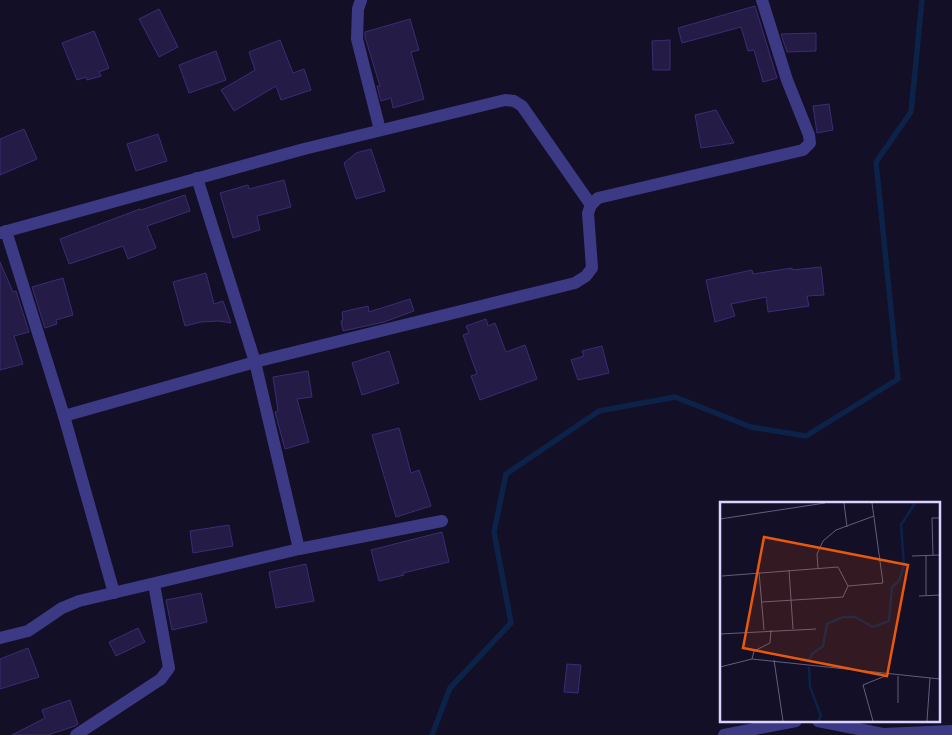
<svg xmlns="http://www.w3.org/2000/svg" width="952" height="735" font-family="Cabin,sans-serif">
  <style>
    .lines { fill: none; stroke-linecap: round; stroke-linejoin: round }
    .stream { stroke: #0c2248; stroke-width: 5.5 }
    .building { fill: #241b47; stroke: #3b2d73 }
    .street { stroke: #3d3a85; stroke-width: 12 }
    .inset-river { fill: none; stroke: #0c2248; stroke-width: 2.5 }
    .inset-road { fill: none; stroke: #625e7d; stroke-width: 1 }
    .view { fill: #e8590c; fill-opacity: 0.15; stroke: #e8590c; stroke-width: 2.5 }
    .inset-edge { fill: none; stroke: #d9d4ff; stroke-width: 2.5 }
  </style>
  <rect width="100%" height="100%" fill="#130f26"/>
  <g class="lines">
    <polyline class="stream" points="432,735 450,688 511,623 494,532 506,474 599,411 675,397 751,427 806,436 898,379 876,162 911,112 922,0"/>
  </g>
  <g class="building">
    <polygon points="755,6 777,78 763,82 754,50 748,51 741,27 682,43 678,28"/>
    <polygon points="159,9 178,47 159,57 139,19"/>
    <polygon points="410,19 419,50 411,52 424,99 393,108 391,98 381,101 377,86 380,86 365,37 365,32"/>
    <polygon points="94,31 109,68 99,72 101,76 87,80 86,77 77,80 62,43"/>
    <polygon points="816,33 816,51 787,52 781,34"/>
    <polygon points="280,40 293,73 304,69 311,90 281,100 276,86 234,111 221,90 255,70 249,52"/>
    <polygon points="670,40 670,70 653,70 652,41"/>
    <polygon points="216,51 226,80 189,93 179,65"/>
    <polygon points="829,104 833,130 817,133 813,106"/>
    <polygon points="716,110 734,143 701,148 695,115"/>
    <polygon points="24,129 37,159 0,175 0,139"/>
    <polygon points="158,134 167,161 136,171 127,144"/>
    <polygon points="371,149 385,191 356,199 344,163 356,153"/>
    <polygon points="284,180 291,207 257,216 260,230 233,238 220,193 248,185 249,189"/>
    <polygon points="185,195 190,211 147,226 156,248 128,259 123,246 69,264 60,239 140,209 141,210"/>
    <polygon points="0,262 13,292 16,291 29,332 14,336 23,364 0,370"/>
    <polygon points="821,267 824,295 807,296 809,306 768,312 766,297 731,304 735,316 715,322 706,280 752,270 753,274 792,268 792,270"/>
    <polygon points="206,273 214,304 223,301 231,323 219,321 201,322 185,326 173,282"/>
    <polygon points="63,278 73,315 56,320 57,324 45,328 32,287"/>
    <polygon points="410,299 414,311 384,322 343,331 341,321 343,320 342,312 368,306 369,312"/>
    <polygon points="486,319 488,326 495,323 506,352 525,345 537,379 480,400 471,376 477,374 463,335 469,333 466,326"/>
    <polygon points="602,346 609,373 578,380 571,360 584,356 582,351"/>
    <polygon points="389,351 399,383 362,395 352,363"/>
    <polygon points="308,371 312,397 297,399 309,442 285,449 275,412 278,411 273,377"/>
    <polygon points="399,428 411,473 419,470 431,506 396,517 372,435"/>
    <polygon points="229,525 233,546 193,553 190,531"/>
    <polygon points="442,532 449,562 403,573 404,575 379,581 371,550"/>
    <polygon points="306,564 314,601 276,608 269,572"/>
    <polygon points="201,593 207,622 172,630 166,600"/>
    <polygon points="138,628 145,642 116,656 109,642"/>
    <polygon points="28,648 39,677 0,689 0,659"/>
    <polygon points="567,664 581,665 578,693 564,692"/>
    <polygon points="70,700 78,724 75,726 48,735 12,735 45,718 42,710"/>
  </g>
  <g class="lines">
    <g class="street">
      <polyline points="361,0 358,9 357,39 380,130"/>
      <polyline points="197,178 255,362 299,549"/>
      <polyline points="6,231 64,416 114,593"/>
      <polyline points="0,233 304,149 505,100 514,101 522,106 591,205"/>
      <polyline points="64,416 255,362 575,283 586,276 592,268 588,213 591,205 598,198 803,150 810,143 809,135 787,80 762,0"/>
      <polyline points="0,638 28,631 62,608 79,601 299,549 442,521"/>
      <polyline points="818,721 883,734 952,731"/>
      <polyline points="76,735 161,679 169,668 154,584"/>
      <polyline points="724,735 796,721"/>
    </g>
  </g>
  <g transform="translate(720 502)">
    <rect width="220" height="220" fill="#130f26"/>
    <path class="inset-river" d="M88,161L92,152L103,144L107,122L123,115H135L153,125L169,119L172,85L179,79L184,63L181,23L195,1M89,165L90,185L101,214L98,219"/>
    <path class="inset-road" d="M124,1L127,25M0,17L105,1M192,54L220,53M213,54L212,16H220M0,62V102M98,66L97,52L103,39L116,28L154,14M69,68L73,127M39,70L44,128M2,74L118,65L128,84L123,95L42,100M128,84L163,81L152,1M206,93V54M199,94L220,93M0,132L96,127M32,157L34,149L50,141L51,128M54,158L63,219M0,165L32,157L220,177M178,201V174M153,219L143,183L165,174M207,219L210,176"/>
    <path class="view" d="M44,35L188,63L167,174L23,146Z"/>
    <rect width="220" height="220" class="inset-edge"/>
  </g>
</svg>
